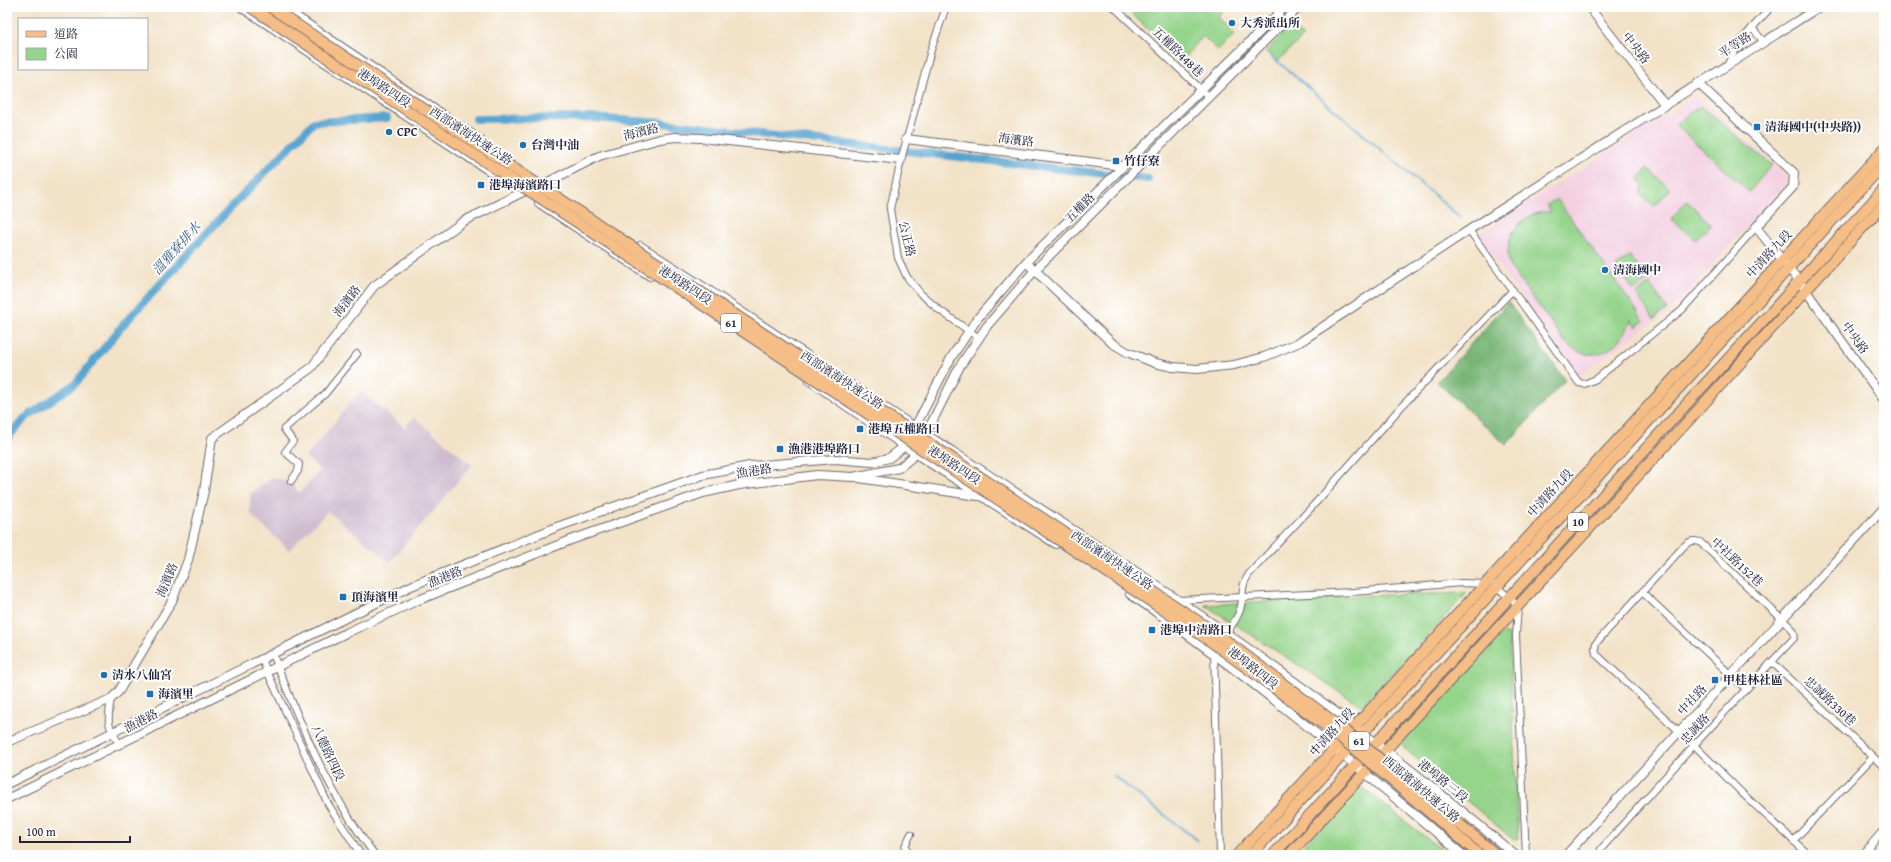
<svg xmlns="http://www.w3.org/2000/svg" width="1891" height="862" font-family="'Gentium Book Plus','Noto Serif TC',serif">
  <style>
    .built { fill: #f3cfe0 }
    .industrial { fill: #cfbdcf }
    .green { fill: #95d48b; stroke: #5c7b63 }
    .forest { fill: #78b677; stroke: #4d6c59 }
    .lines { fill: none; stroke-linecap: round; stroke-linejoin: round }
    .stream { stroke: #57a4d0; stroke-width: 2 }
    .canal { stroke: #57a4d0; stroke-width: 8 }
    .minor-casing { stroke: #6b656c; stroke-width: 8 }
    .tertiary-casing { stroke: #6b656c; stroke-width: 10 }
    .primary-casing { stroke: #6b656c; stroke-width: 12 }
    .minor { stroke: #fff; stroke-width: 6 }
    .tertiary { stroke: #fff; stroke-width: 8 }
    .primary { stroke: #f6be87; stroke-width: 10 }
    .trunk-bridge-casing { stroke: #6b656c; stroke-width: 12; stroke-linecap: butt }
    .trunk-bridge { stroke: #f6be87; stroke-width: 10 }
    .poi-dot { fill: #1f6fb2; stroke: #fff; stroke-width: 1.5 }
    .labels { text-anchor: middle; stroke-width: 4; stroke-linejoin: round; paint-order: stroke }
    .shield { fill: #fff; stroke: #646476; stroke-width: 1 }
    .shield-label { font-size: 11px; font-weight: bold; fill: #22223b }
    .poi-label { font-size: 12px; font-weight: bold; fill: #22223b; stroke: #fff; text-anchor: start }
    .street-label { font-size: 12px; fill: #22223b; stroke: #fff }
    .water-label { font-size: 13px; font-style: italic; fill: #3a5c7e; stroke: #fff }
  </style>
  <rect width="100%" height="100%" fill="#fff"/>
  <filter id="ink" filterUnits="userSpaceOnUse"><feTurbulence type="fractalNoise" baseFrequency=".025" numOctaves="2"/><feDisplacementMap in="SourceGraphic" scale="8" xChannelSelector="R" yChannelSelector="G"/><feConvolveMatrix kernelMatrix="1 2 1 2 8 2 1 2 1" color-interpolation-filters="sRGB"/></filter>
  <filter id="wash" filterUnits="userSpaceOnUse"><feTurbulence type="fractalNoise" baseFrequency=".012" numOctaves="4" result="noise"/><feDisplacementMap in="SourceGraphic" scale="16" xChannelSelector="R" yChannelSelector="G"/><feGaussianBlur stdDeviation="0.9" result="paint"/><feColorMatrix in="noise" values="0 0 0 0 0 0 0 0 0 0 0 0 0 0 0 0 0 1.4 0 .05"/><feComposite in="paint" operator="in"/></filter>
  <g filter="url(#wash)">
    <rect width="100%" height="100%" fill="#f2e2c7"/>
    <polygon class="built" points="1696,96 1788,177 1787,183 1677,305 1578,377 1477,235"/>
    <polygon class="industrial" points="360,391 405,428 414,417 472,465 390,562 328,511 289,550 250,514 250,494 273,477 289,482 300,493 320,470 306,457"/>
    <g class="green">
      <polygon points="1125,7 1219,7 1224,11 1219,17 1235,34 1218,51 1203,36 1181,62"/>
      <polygon points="1290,26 1303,37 1277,62 1266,52"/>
      <polygon points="1700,106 1772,165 1749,192 1675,124"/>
      <polygon points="1647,168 1670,189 1654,207 1640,194 1643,186 1639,179"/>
      <path d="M1557,199L1644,321L1636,327L1631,320C1624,342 1603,361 1579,352C1574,350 1570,346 1566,343L1510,267C1501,238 1521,210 1551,212L1547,205Z"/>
      <polygon points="1687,201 1711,224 1696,240 1671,219"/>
      <polygon points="1630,256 1647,281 1634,291 1616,266"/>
      <polygon points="1650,284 1667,309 1654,319 1636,294"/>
      <polygon points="1467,593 1362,706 1205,605 1354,596"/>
      <polygon points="1503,633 1509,635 1518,838 1516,839 1510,837 1404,748 1402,740"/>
      <polygon points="1359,785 1448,855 1295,855"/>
    </g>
    <polygon class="forest" points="1508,302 1565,380 1506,445 1437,382"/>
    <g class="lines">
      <g class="stream">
        <polyline points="1270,55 1461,218"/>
        <polyline points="1114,776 1197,840"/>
      </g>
      <g class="canal">
        <polyline points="476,119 591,118 664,123 1148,179"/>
        <polyline points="7,441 9,436 25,418 75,384 123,325 219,220 314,122 387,118"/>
      </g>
    </g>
  </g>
  <g filter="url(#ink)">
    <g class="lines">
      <defs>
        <g id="minor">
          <polyline points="946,7 931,50 901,160 890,209 898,258 907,277 920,293 938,309 979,338"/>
          <polyline points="1114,7 1209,97"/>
          <polyline points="1752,28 1763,41"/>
          <polyline points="1728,64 1737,45 1771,7"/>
          <polyline points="1469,230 1579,383 1584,384 1596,379 1682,310 1756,227"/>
          <polyline points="291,481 298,471 299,464 285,452 293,441 284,429 325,394 357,354"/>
          <polyline points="1495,585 1518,606 1516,635 1526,855"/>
          <polyline points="1642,592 1746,689"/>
          <polyline points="1178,600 1353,592 1462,583 1486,584"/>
          <path d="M1225,635C1230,628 1237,619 1240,610C1245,594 1239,589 1249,574L1311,508L1402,406L1513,290"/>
          <polyline points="1214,651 1220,855"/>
          <path d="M273,654C300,724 329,795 375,855"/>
          <polyline points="262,660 328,804 361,855"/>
          <polyline points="1772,662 1884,767"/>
          <path d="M111,699C107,722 107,725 120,745"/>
          <polyline points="1793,841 1873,757"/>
          <polyline points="910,855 905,846 911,834"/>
          <path d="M1599,855L1601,849L1694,745L1794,638C1797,630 1787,625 1782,619L1700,542C1693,540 1689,541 1684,546L1596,643L1595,648L1596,654L1694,745L1743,794L1809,855"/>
          <polyline points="1862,855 1884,829"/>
        </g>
        <g id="tertiary">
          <polyline points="241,7 491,172"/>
          <polyline points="282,7 480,140"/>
          <polyline points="1589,7 1665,105"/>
          <polyline points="1698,83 1794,173 1793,187 1756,227 1799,281 1884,400"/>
          <polyline points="906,139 1122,166"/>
          <polyline points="539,203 650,276"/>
          <path d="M640,246C732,304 822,366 913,426C1018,494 1123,561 1226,633C1326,702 1422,777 1515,855"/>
          <polyline points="1026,262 1112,343 1127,352 1155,363 1173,367 1197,369 1234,365 1264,357 1300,342 1469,230 1819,7"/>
          <polyline points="810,381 916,454 1056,544"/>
          <polyline points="859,478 978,496"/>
          <path d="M1130,594C1247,674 1355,764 1463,855"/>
          <polyline points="7,742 111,699 119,691 172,601 188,560 204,491 212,438 311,368 374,286 464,221 523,192 544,184 599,156 660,139 675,137 701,138 901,160"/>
          <polyline points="7,784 411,586 557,527 703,475 750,466 835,459 872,462 889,458 905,446 951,358 977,319 1026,262 1285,7"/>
          <polyline points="7,799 346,633 416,601 571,540 703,493 739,485 817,475 853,477 899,468 916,454 960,366 987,326 1035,270 1299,7"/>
          <polyline points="1566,855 1884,508"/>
        </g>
        <g id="primary">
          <polyline points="1237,855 1884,149"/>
          <polyline points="1251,855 1884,164"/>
          <polyline points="1273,855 1884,189"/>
          <polyline points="1289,855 1688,421 1884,204"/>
        </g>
      </defs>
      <use href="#minor" class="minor-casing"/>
      <use href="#tertiary" class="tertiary-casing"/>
      <use href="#primary" class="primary-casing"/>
      <use href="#minor" class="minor"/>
      <use href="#tertiary" class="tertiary"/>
      <use href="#primary" class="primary"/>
      <defs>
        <g id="trunk-bridge">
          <polyline points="250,7 996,498 1210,641 1334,732 1480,855"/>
          <polyline points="270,7 1216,633 1342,728 1497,855"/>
        </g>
      </defs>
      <use href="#trunk-bridge" class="trunk-bridge-casing"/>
      <use href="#trunk-bridge" class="trunk-bridge"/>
    </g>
  </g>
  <g class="poi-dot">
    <circle cx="1232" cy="23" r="4"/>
    <rect x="1753" y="123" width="8" height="8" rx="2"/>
    <circle cx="389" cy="132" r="4"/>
    <circle cx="523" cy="145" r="4"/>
    <rect x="1112" y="157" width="8" height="8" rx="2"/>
    <rect x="477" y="181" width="8" height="8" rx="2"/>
    <circle cx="1605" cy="270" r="4"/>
    <rect x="856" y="425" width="8" height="8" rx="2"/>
    <rect x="776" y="445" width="8" height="8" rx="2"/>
    <rect x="339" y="593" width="8" height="8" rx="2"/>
    <rect x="1148" y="626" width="8" height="8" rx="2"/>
    <circle cx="104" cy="675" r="4"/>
    <rect x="1711" y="676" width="8" height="8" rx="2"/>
    <rect x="146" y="690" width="8" height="8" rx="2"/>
  </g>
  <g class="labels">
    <g class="shield">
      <rect x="721" y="314" width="20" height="18" rx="3"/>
      <rect x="1568" y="513" width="20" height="18" rx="3"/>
      <rect x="1349" y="732" width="20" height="18" rx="3"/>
    </g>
    <g class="shield-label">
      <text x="731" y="327">61</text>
      <text x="1578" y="526">10</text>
      <text x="1359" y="745">61</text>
    </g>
    <g class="poi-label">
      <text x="1240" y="27">大秀派出所</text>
      <text x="1765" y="131">清海國中(中央路))</text>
      <text x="397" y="136">CPC</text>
      <text x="531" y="149">台灣中油</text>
      <text x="1124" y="165">竹仔寮</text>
      <text x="489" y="189">港埠海濱路口</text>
      <text x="1613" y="274">清海國中</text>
      <text x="868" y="433">港埠五權路口</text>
      <text x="788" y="453">漁港港埠路口</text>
      <text x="351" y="601">頂海濱里</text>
      <text x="1160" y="634">港埠中清路口</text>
      <text x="112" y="679">清水八仙宮</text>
      <text x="1723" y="684">甲桂林社區</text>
      <text x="158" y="698">海濱里</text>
    </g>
    <g class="street-label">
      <text transform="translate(1735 45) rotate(-33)" y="4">平等路</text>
      <text transform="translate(1636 48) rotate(52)" y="4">中央路</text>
      <text transform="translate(1178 52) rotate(44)" y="4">五權路448巷</text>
      <text transform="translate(384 88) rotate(33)" y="4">港埠路四段</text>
      <text transform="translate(641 132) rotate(-14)" y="4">海濱路</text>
      <text transform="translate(471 136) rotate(33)" y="4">西部濱海快速公路</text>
      <text transform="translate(1016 140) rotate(7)" y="4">海濱路</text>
      <text transform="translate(1080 208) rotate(-45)" y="4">五權路</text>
      <text transform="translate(907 239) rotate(77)" y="4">公正路</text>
      <text transform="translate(1769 254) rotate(-47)" y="4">中清路九段</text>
      <text transform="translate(685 285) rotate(33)" y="4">港埠路四段</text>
      <text transform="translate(347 301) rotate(-52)" y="4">海濱路</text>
      <text transform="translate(1855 338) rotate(54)" y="4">中央路</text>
      <text transform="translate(842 380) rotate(33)" y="4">西部濱海快速公路</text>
      <text transform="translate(954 465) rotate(33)" y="4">港埠路四段</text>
      <text transform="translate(754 471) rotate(-9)" y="4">漁港路</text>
      <text transform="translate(1550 493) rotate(-47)" y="4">中清路九段</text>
      <text transform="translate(1112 560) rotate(34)" y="4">西部濱海快速公路</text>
      <text transform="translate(1737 562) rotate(43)" y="4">中社路152巷</text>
      <text transform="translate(445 577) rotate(-22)" y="4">漁港路</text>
      <text transform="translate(167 580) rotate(-67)" y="4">海濱路</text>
      <text transform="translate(1253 668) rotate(38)" y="4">港埠路四段</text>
      <text transform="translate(1692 700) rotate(-47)" y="4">中社路</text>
      <text transform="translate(1830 701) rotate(43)" y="4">忠誠路330巷</text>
      <text transform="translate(141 721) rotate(-27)" y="4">漁港路</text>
      <text transform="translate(1695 729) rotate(-47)" y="4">忠誠路</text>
      <text transform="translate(1332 732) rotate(-48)" y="4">中清路九段</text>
      <text transform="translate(328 753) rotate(65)" y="4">八德路四段</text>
      <text transform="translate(1443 781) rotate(39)" y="4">港埠路三段</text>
      <text transform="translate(1421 789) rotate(40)" y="4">西部濱海快速公路</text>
    </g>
    <g class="water-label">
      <text transform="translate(176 248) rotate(-48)" y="5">溫雅寮排水</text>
    </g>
  </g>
  <rect width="1891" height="862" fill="none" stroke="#fff" stroke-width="24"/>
  <rect x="18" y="18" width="130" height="52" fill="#ffffff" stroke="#a7a7b1"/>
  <rect x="26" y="31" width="20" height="6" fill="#f6be87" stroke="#a7a7b1"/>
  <text x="54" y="38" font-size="12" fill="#22223b">道路</text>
  <rect x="26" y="48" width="20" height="12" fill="#95d48b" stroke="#a7a7b1"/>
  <text x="54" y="58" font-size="12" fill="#22223b">公園</text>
  <path d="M20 836v6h110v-6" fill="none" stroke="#22223b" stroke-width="2"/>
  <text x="26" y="836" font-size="12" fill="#22223b" stroke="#ffffff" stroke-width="3" paint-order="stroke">100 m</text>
</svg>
